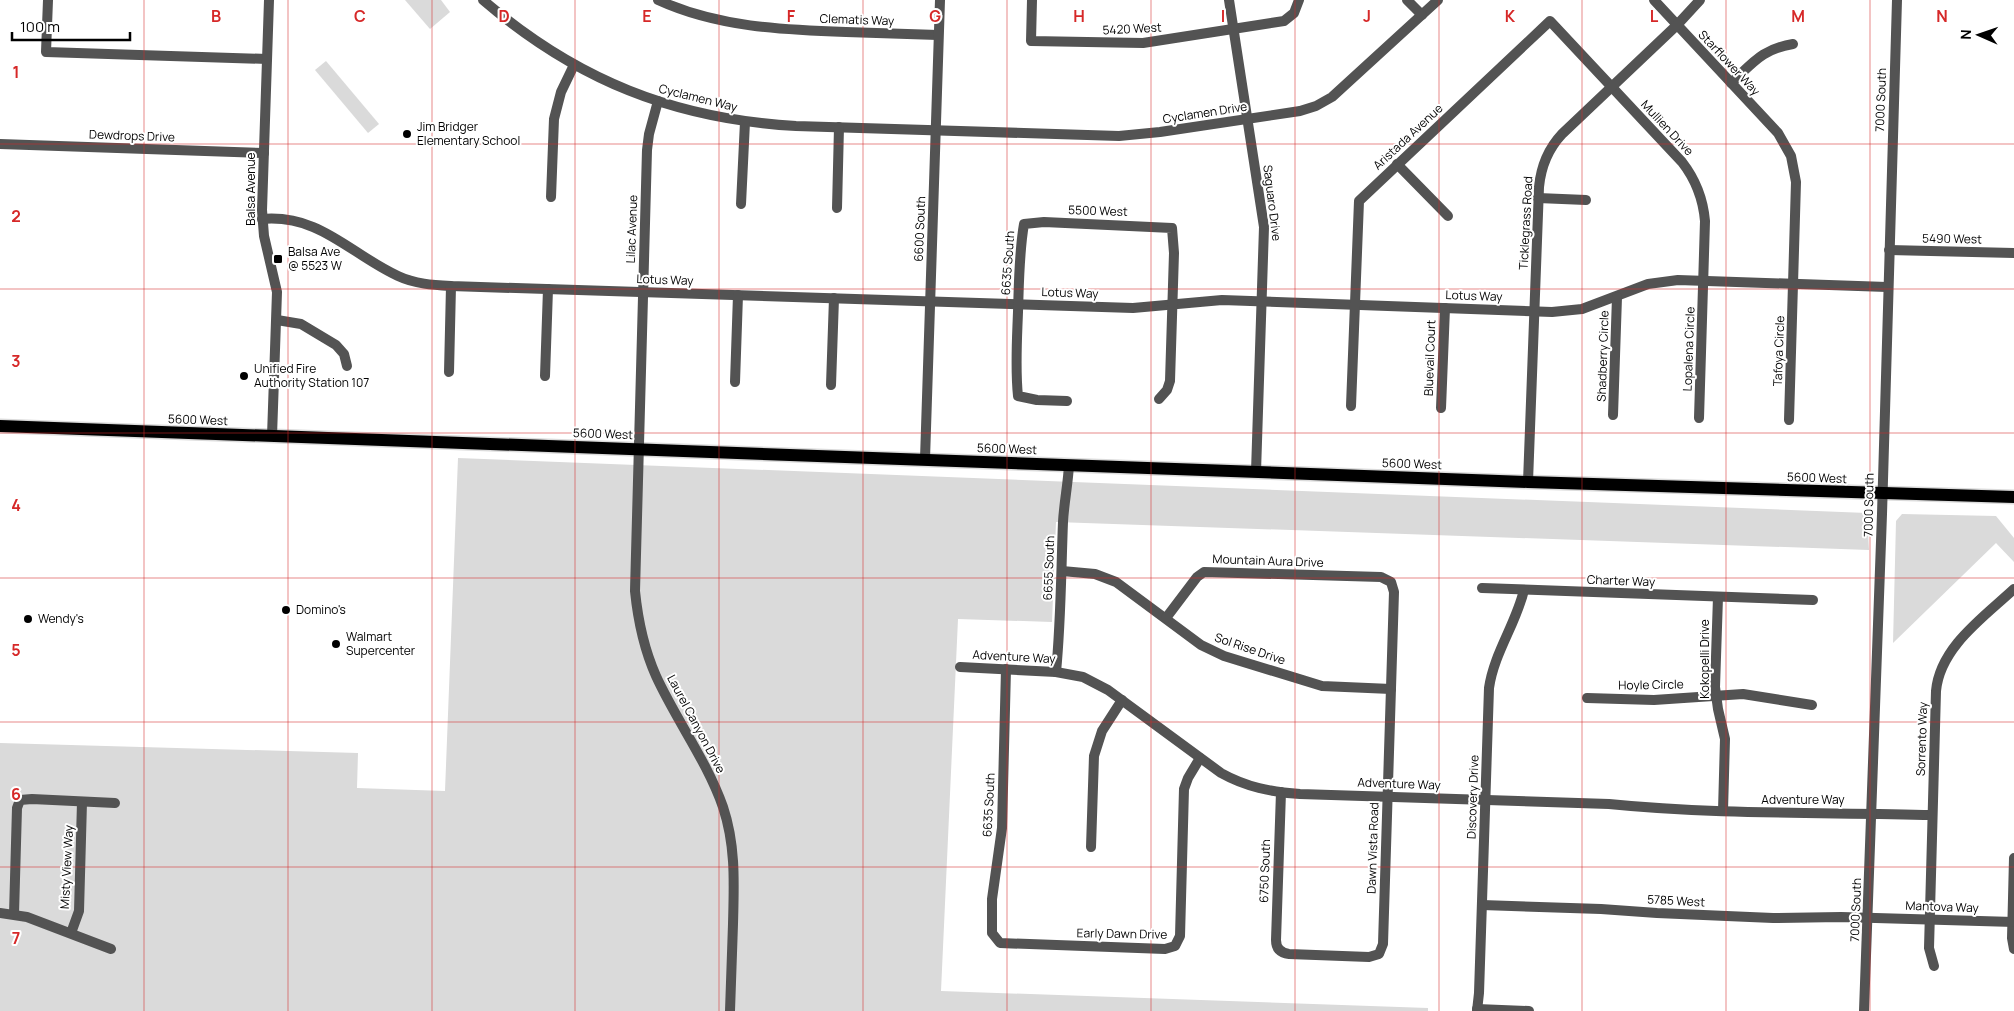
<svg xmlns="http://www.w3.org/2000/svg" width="2014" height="1011" font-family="Manrope,sans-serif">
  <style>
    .green { fill: #dadada }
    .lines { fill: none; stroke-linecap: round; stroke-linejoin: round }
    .major-casing { stroke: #dbdbdb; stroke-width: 15 }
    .minor { stroke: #535353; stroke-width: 10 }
    .major { stroke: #000; stroke-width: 12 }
    .grid { fill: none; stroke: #d62828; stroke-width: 1; stroke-opacity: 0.55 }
    .poi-dot { fill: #000; stroke: #fff; stroke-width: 2 }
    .labels { text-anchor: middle; stroke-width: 4; stroke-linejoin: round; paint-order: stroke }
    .street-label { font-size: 12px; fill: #000; stroke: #fff }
    .poi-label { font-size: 12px; fill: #000; stroke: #fff; text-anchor: start }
    .grid-label { font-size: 16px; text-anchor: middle; font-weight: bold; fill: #d62828; stroke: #fff; stroke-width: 4; stroke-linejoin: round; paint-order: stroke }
  </style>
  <rect width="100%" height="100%" fill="#fff"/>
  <g class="green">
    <polygon points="405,0 441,0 450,12 430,29"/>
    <polygon points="326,61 379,124 368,133 315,70"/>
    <polygon points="458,458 1867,513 1869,550 1056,522 1052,622 958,619 941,991 1428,1008 1428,1011 0,1011 0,743 358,753 357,788 445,791"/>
    <polygon points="1902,514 1996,516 2014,538 2014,562 1996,543 1893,643 1896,521"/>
  </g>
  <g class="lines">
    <defs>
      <polyline id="major" points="0,426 1528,482 2014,497"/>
    </defs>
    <use href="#major" class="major-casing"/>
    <g class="minor">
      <polyline points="48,0 46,52 267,59"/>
      <polyline points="269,0 262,210 264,236 277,292 272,436"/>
      <path d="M483,0C576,80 674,119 796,126L1119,136L1160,132L1300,111L1316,106L1332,97L1438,0"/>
      <path d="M658,0C717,27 782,30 846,32C877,33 908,34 938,35"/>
      <polyline points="1032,0 1031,41 1143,43 1284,21 1294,13 1299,0"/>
      <polyline points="1229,0 1264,227 1256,472"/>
      <polyline points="1407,0 1422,15"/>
      <polyline points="1654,0 1778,133 1791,156 1796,182 1789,420"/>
      <path d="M1731,83C1753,63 1762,49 1793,44"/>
      <path d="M658,101L649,134L647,150L635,591C638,621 644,649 656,676C676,720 707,761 723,807C736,846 734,884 733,924C732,953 731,982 730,1011"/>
      <polyline points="0,144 264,153"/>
      <polyline points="1397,164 1448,216"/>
      <polyline points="551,197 554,119 561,92 574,65"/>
      <polyline points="1538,198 1586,200"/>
      <polyline points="741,204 745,122"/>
      <polyline points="837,208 839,127"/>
      <path d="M262,219C320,214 350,254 398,276C415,284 433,285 451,286L1133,308L1222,300L1552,312L1582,309L1648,284L1678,280L1887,287"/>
      <polyline points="1889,250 2014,253"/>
      <polyline points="277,320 301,324 336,345 344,354 347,366"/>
      <polyline points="449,372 451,286"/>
      <polyline points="545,376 548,289"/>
      <polyline points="735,382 738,295"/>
      <polyline points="831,385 834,298"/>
      <path d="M1067,401L1037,400L1018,396C1015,368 1017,340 1018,312C1019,282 1019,253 1024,224L1044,222L1172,228L1174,253L1170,381L1167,390L1159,399"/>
      <path d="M1351,406L1359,201L1550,21L1682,162C1696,180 1703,198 1705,221L1699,418"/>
      <polyline points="1441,408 1445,308"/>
      <polyline points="1613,415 1617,297"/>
      <polyline points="925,459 940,0"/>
      <path d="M1528,482L1539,187C1541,166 1548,149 1562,134L1677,25L1700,0"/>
      <polyline points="1062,571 1095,574 1116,582 1201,645 1224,656 1322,686 1391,689"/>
      <polyline points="1482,588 1813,600"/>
      <polyline points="1718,597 1715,687 1718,709 1725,739 1723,811"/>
      <path d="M1166,618L1197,577L1204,572L1381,577L1391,582L1394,592L1383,944L1379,954L1369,957L1289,954C1281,953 1276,949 1276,940L1281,792"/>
      <path d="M960,667L1056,672L1083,677L1108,690L1221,773C1246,787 1271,792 1300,794L1609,804C1717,815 1825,812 1932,815"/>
      <polyline points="1006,669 1002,828 992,899 992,933 1000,943 1165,949 1175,946 1180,936 1184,789 1188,778 1200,758"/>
      <path d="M1056,672C1061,622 1061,572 1063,522C1064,503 1068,484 1069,465"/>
      <polyline points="1587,698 1654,700 1743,694 1812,705"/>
      <polyline points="1091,847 1094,756 1102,731 1122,700"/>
      <polyline points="2014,858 2012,938 2014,949"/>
      <polyline points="1482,905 1601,909 1657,913 1773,918 1841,917 2014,922"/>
      <polyline points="0,913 27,917 111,949"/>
      <polyline points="14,914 17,808 20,800 32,799 115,803"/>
      <polyline points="71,933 79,911 82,802"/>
      <path d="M1934,966L1929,948L1936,691C1940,647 1984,617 2014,589"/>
      <polyline points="1477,1009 1529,1011"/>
      <path d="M1477,1011L1479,993L1489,688C1494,653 1516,624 1524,590"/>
      <polyline points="1864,1011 1882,514 1897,0"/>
    </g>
    <use href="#major" class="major"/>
  </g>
  <path class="grid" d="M144,0V1011M288,0V1011M432,0V1011M575,0V1011M719,0V1011M863,0V1011M1007,0V1011M1151,0V1011M1295,0V1011M1439,0V1011M1582,0V1011M1726,0V1011M1870,0V1011M0,144H2014M0,289H2014M0,433H2014M0,578H2014M0,722H2014M0,867H2014"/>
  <g class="poi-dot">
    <circle cx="407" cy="134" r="5"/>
    <rect x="273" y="254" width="10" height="10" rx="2.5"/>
    <circle cx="244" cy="376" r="5"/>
    <circle cx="286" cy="610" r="5"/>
    <circle cx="28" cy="619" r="5"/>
    <circle cx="336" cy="644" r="5"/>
  </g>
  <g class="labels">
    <g class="street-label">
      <text transform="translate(857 20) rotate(2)" y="4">Clematis Way</text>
      <text transform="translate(1132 29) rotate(-3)" y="4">5420 West</text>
      <text transform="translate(1729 63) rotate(47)" y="4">Starflower Way</text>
      <text transform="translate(698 98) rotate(14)" y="4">Cyclamen Way</text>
      <text transform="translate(1881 100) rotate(-88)" y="4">7000 South</text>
      <text transform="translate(1205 113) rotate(-9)" y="4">Cyclamen Drive</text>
      <text transform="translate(1667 128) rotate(47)" y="4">Mullien Drive</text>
      <text transform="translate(132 136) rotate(2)" y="4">Dewdrops Drive</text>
      <text transform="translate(1408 137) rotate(-43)" y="4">Aristada Avenue</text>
      <text transform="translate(251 189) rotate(-90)" y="4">Balsa Avenue</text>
      <text transform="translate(1272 203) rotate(83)" y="4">Saguaro Drive</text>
      <text transform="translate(1098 211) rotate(2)" y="4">5500 West</text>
      <text transform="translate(1526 223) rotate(-87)" y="4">Ticklegrass Road</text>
      <text transform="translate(632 229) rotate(-88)" y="4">Lilac Avenue</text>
      <text transform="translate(920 229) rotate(-88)" y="4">6600 South</text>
      <text transform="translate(1952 239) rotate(1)" y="4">5490 West</text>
      <text transform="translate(1008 263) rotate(-86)" y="4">6635 South</text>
      <text transform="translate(665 280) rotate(2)" y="4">Lotus Way</text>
      <text transform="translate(1070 293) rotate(2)" y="4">Lotus Way</text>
      <text transform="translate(1474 296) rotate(2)" y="4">Lotus Way</text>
      <text transform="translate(1689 349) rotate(-88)" y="4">Lopalena Circle</text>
      <text transform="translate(1779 351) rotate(-88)" y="4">Tafoya Circle</text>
      <text transform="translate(1603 356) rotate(-88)" y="4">Shadberry Circle</text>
      <text transform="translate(1430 358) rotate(-88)" y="4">Bluevail Court</text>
      <text transform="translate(198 420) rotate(2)" y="4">5600 West</text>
      <text transform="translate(603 434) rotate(2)" y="4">5600 West</text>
      <text transform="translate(1007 449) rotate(2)" y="4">5600 West</text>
      <text transform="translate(1412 464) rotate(2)" y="4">5600 West</text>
      <text transform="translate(1817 478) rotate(2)" y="4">5600 West</text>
      <text transform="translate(1869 505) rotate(-89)" y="4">7000 South</text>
      <text transform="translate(1268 561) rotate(2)" y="4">Mountain Aura Drive</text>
      <text transform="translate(1049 568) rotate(-88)" y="4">6655 South</text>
      <text transform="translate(1621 581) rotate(2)" y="4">Charter Way</text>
      <text transform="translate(1250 649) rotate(19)" y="4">Sol Rise Drive</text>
      <text transform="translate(1014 657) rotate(3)" y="4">Adventure Way</text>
      <text transform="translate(1705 659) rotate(-90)" y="4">Kokopelli Drive</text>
      <text transform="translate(1651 685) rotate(-1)" y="4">Hoyle Circle</text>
      <text transform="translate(696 724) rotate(62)" y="4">Laurel Canyon Drive</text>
      <text transform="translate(1922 739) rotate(-88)" y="4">Sorrento Way</text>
      <text transform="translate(1399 784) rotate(2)" y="4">Adventure Way</text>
      <text transform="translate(1473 797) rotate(-88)" y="4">Discovery Drive</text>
      <text x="1803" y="804">Adventure Way</text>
      <text transform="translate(989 805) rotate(-87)" y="4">6635 South</text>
      <text transform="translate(1373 848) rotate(-88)" y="4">Dawn Vista Road</text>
      <text transform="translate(67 867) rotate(-87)" y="4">Misty View Way</text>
      <text transform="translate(1265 871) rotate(-88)" y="4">6750 South</text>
      <text transform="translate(1676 901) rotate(3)" y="4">5785 West</text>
      <text transform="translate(1942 907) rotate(2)" y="4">Mantova Way</text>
      <text transform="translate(1856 910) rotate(-88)" y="4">7000 South</text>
      <text transform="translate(1122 934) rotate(1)" y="4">Early Dawn Drive</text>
    </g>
    <g class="poi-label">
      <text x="417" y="131">Jim Bridger<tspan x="417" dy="14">Elementary School</tspan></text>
      <text x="288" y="256">Balsa Ave<tspan x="288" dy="14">@ 5523 W</tspan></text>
      <text x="254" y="373">Unified Fire<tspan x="254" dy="14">Authority Station 107</tspan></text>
      <text x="296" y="614">Domino's</text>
      <text x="38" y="623">Wendy's</text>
      <text x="346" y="641">Walmart<tspan x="346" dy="14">Supercenter</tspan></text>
    </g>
  </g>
  <g class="grid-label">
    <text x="216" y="22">B</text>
    <text x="360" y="22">C</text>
    <text x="504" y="22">D</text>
    <text x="647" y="22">E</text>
    <text x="791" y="22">F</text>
    <text x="935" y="22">G</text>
    <text x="1079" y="22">H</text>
    <text x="1223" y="22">I</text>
    <text x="1367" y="22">J</text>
    <text x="1510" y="22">K</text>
    <text x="1654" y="22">L</text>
    <text x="1798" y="22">M</text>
    <text x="1942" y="22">N</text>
    <text x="16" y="78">1</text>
    <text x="16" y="222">2</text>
    <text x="16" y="367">3</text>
    <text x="16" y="511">4</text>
    <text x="16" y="656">5</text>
    <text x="16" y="800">6</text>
    <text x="16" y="944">7</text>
  </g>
  <g transform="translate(1979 35) rotate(272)" stroke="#ffffff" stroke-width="4" paint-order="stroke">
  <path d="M0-4L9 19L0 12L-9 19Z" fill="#000000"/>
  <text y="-8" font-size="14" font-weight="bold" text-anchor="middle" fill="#000000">N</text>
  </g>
  <path d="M12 32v8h118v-8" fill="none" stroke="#000000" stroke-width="2.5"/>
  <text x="20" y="32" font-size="15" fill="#000000" stroke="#ffffff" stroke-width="4" paint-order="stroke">100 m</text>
</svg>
